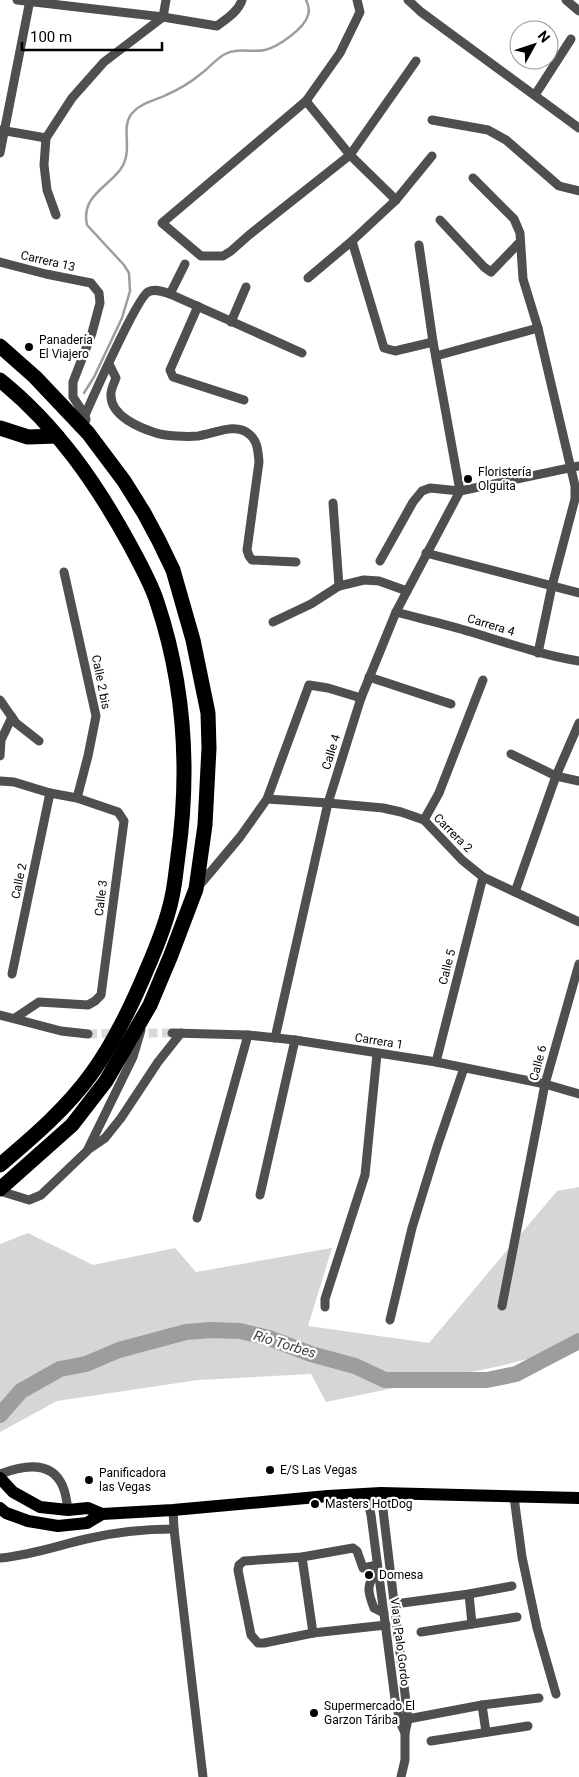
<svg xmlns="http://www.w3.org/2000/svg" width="579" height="1777" font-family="Roboto,sans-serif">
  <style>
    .green { fill: #d6d6d6 }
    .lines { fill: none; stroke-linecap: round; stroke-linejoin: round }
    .stream { stroke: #9d9d9d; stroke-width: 2.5 }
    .river { stroke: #9d9d9d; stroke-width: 16 }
    .street-tunnel { stroke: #d9d9d9; stroke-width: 9; stroke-dasharray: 9 4.5; stroke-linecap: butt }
    .street { stroke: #4f4f4f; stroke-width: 9 }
    .primary { stroke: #000; stroke-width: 12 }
    .highway { stroke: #000; stroke-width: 15 }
    .poi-dot { fill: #000; stroke: #fff; stroke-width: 2 }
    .labels { text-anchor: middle; stroke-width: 4.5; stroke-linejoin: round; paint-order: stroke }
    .street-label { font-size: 12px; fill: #000; stroke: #fff }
    .poi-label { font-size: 12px; fill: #000; stroke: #fff; text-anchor: start }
    .water-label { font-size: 14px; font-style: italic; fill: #3e3e3e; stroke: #fff }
  </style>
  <rect width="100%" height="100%" fill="#fff"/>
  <polygon class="green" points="579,1187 579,1346 500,1366 326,1402 311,1374 198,1380 57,1401 0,1432 0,1244 28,1233 93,1265 175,1248 196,1272 332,1248 308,1326 429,1343 557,1191"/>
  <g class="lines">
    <path class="stream" d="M84,393L94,377L122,318L130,291L129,273L124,265L87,225C81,197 105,189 120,170C134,151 121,131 130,116C139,103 154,101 166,95C178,90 191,82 202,73C210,67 216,59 225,54C238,47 252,53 265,50C278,47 305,28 308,15C310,10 308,4 306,0"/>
    <polyline class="river" points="0,1415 21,1391 60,1369 86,1364 119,1350 186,1332 211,1330 240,1331 269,1338 311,1354 355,1366 385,1380 487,1380 516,1374 579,1341"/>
    <g class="street-tunnel">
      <polyline points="135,1033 172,1033"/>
      <polyline points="88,1034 119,1033"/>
    </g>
    <g class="street">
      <path d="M17,0L163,17L217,26C226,19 238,12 242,0"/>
      <polyline points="357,0 360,12 340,53 306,101 162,223 201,256 223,256 231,251 249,235 350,155 416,61"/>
      <polyline points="408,0 421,12 579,128"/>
      <polyline points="566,0 579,11"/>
      <polyline points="535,95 571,39"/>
      <polyline points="306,101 350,155 396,200"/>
      <polyline points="432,120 488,130 506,140 559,186 579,191"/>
      <polyline points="0,130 46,138"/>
      <polyline points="0,153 30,0"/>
      <polyline points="473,178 514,219 520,233 523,279 538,328 575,486 575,499 552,586 538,653"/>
      <polyline points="56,215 47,190 44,165 46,138 72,98 104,62 163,17 166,0"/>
      <polyline points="440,220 484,267 491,272 520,242"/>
      <polyline points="352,241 384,348 395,351 433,342"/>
      <polyline points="419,245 433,342 460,491"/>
      <polyline points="0,262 46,274 91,283 99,293 100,303 92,333 73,382 73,397 85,415 86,420"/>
      <polyline points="308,278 352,241 396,200 432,156"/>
      <polyline points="170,294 185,264"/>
      <polyline points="198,306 170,370 173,377 244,400"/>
      <polyline points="231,322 246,287"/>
      <polyline points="436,356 538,328"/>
      <path d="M109,364L116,378C114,383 110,391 111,396C111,416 140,428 156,433C164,436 188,437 198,436C214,434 235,422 249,434C258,441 258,452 259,462L247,550L249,556L252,560L296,562"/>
      <path d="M85,415C93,397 137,298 148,292C155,288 164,292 170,294L302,353"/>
      <polyline points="333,503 339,586"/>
      <polyline points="426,553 579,593"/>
      <polyline points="380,561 413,502 422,491 430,488 460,491 579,466"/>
      <polyline points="64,572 96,716 88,756 77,798"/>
      <path d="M396,612C421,619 446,624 471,632C507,643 542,655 579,661"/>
      <polyline points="273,622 311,604 339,586 364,580 379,581 407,591"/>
      <polyline points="369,677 451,704"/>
      <polyline points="0,700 16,723 39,741"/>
      <polyline points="511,754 556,776 579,781"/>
      <polyline points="0,756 1,740 12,717"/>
      <polyline points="0,781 14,782 50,793 77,798 118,812 124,821 101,995 95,1001 88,1005 39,1002 15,1018"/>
      <polyline points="267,799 328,803 383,808 401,812 424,820 462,860 483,877 579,922"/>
      <polyline points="424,820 439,793 483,680"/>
      <polyline points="198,887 240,837 267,799 309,685 328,688 361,698"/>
      <polyline points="515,892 556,776 579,723"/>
      <polyline points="12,974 50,793"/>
      <polyline points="0,1015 61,1031 88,1034"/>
      <polyline points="172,1033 248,1035 295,1040 436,1062 545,1084 579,1094"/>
      <polyline points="275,1038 328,803 361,698 396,612 460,491"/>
      <polyline points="436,1062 483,877"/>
      <polyline points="89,1149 105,1138 121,1118 158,1062 181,1033"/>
      <polyline points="0,1191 29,1200 41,1195 87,1151 133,1057 141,1030"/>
      <polyline points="260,1195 295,1040"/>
      <polyline points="197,1218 248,1035"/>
      <polyline points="502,1306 545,1084 579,964"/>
      <polyline points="325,1307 325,1299 365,1175 377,1054"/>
      <polyline points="390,1320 412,1228 437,1147 464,1068"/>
      <path d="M0,1474C21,1466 52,1459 63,1487C66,1494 67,1502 68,1510"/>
      <polyline points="366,1493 371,1515 395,1699 400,1722 405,1733"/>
      <polyline points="381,1493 408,1719 405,1733 405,1760 401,1777"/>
      <polyline points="514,1497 522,1557 537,1628 556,1694"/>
      <polyline points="173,1510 174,1529 203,1777"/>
      <polyline points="302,1557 313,1633"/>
      <path d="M0,1558C32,1555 56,1546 86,1539C115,1532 144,1529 174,1529"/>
      <polyline points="377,1565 363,1568 357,1551 353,1548 302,1557 244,1561 239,1565 238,1570 251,1635 258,1643 264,1643 313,1633 386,1625"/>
      <path d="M378,1573C365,1583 368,1593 374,1608L384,1613"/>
      <polyline points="469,1594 472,1624"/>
      <polyline points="395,1604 469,1594 512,1586"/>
      <polyline points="421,1632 517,1617"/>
      <polyline points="482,1705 486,1732"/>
      <polyline points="408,1719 482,1705 539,1698"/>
      <polyline points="431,1741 528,1726"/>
    </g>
    <g class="primary">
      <polyline points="0,1478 13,1492 40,1507 68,1510 88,1508 102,1514 173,1510 328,1496 381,1493 579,1498"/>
      <polyline points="0,1508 6,1513 28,1521 58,1526 87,1523 102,1514"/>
    </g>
    <g class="highway">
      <polyline points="0,346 35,377 88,433 124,481 144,513 159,541 173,570 193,640 208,713 209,748 205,825 196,889 171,955 150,1005 106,1081 72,1125 0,1189"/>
      <path d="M0,380C56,425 96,483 130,545C140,564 151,583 157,602C185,686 190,770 178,856C176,870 175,884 172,897C167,922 157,946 147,969C132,1005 115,1041 92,1073C67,1108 33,1137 0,1165"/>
      <polyline points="0,428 28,437 57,436"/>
    </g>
  </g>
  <g class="poi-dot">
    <circle cx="29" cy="347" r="5"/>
    <circle cx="468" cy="479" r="5"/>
    <circle cx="270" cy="1470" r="5"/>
    <circle cx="89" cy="1480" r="5"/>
    <circle cx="315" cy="1504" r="5"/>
    <circle cx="369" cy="1575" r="5"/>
    <circle cx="314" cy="1713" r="5"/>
  </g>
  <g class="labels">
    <g class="street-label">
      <text transform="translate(48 261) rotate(13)" y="4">Carrera 13</text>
      <text transform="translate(491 625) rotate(17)" y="4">Carrera 4</text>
      <text transform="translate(101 682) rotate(79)" y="4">Calle 2 bis</text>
      <text transform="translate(331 752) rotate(-73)" y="4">Calle 4</text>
      <text transform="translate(453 833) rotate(45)" y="4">Carrera 2</text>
      <text transform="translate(19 881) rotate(-78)" y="4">Calle 2</text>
      <text transform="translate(101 898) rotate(-83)" y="4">Calle 3</text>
      <text transform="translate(447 967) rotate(-76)" y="4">Calle 5</text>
      <text transform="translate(379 1041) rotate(9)" y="4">Carrera 1</text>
      <text transform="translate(538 1063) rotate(-75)" y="4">Calle 6</text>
      <text transform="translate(400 1642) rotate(83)" y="4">Vía a Palo Gordo</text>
    </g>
    <g class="poi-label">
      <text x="39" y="344">Panadería<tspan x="39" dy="14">El Viajero</tspan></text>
      <text x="478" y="476">Floristería<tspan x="478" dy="14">Olguita</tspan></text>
      <text x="280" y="1474">E/S Las Vegas</text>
      <text x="99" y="1477">Panificadora<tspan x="99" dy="14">las Vegas</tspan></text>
      <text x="325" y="1508">Masters HotDog</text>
      <text x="379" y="1579">Domesa</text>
      <text x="324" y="1710">Supermercado El<tspan x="324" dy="14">Garzon Táriba</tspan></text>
    </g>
    <g class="water-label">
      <text transform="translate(285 1344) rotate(17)" y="5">Río Torbes</text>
    </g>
  </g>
  <g transform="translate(534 45) rotate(50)"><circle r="24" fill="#ffffff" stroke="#999999"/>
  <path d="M0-4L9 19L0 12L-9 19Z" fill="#000000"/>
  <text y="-8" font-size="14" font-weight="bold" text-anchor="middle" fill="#000000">N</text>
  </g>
  <path d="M22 42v8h140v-8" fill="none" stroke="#000000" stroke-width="2.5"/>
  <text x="30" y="42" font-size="15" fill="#000000" stroke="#ffffff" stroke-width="4" paint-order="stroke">100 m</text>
</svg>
